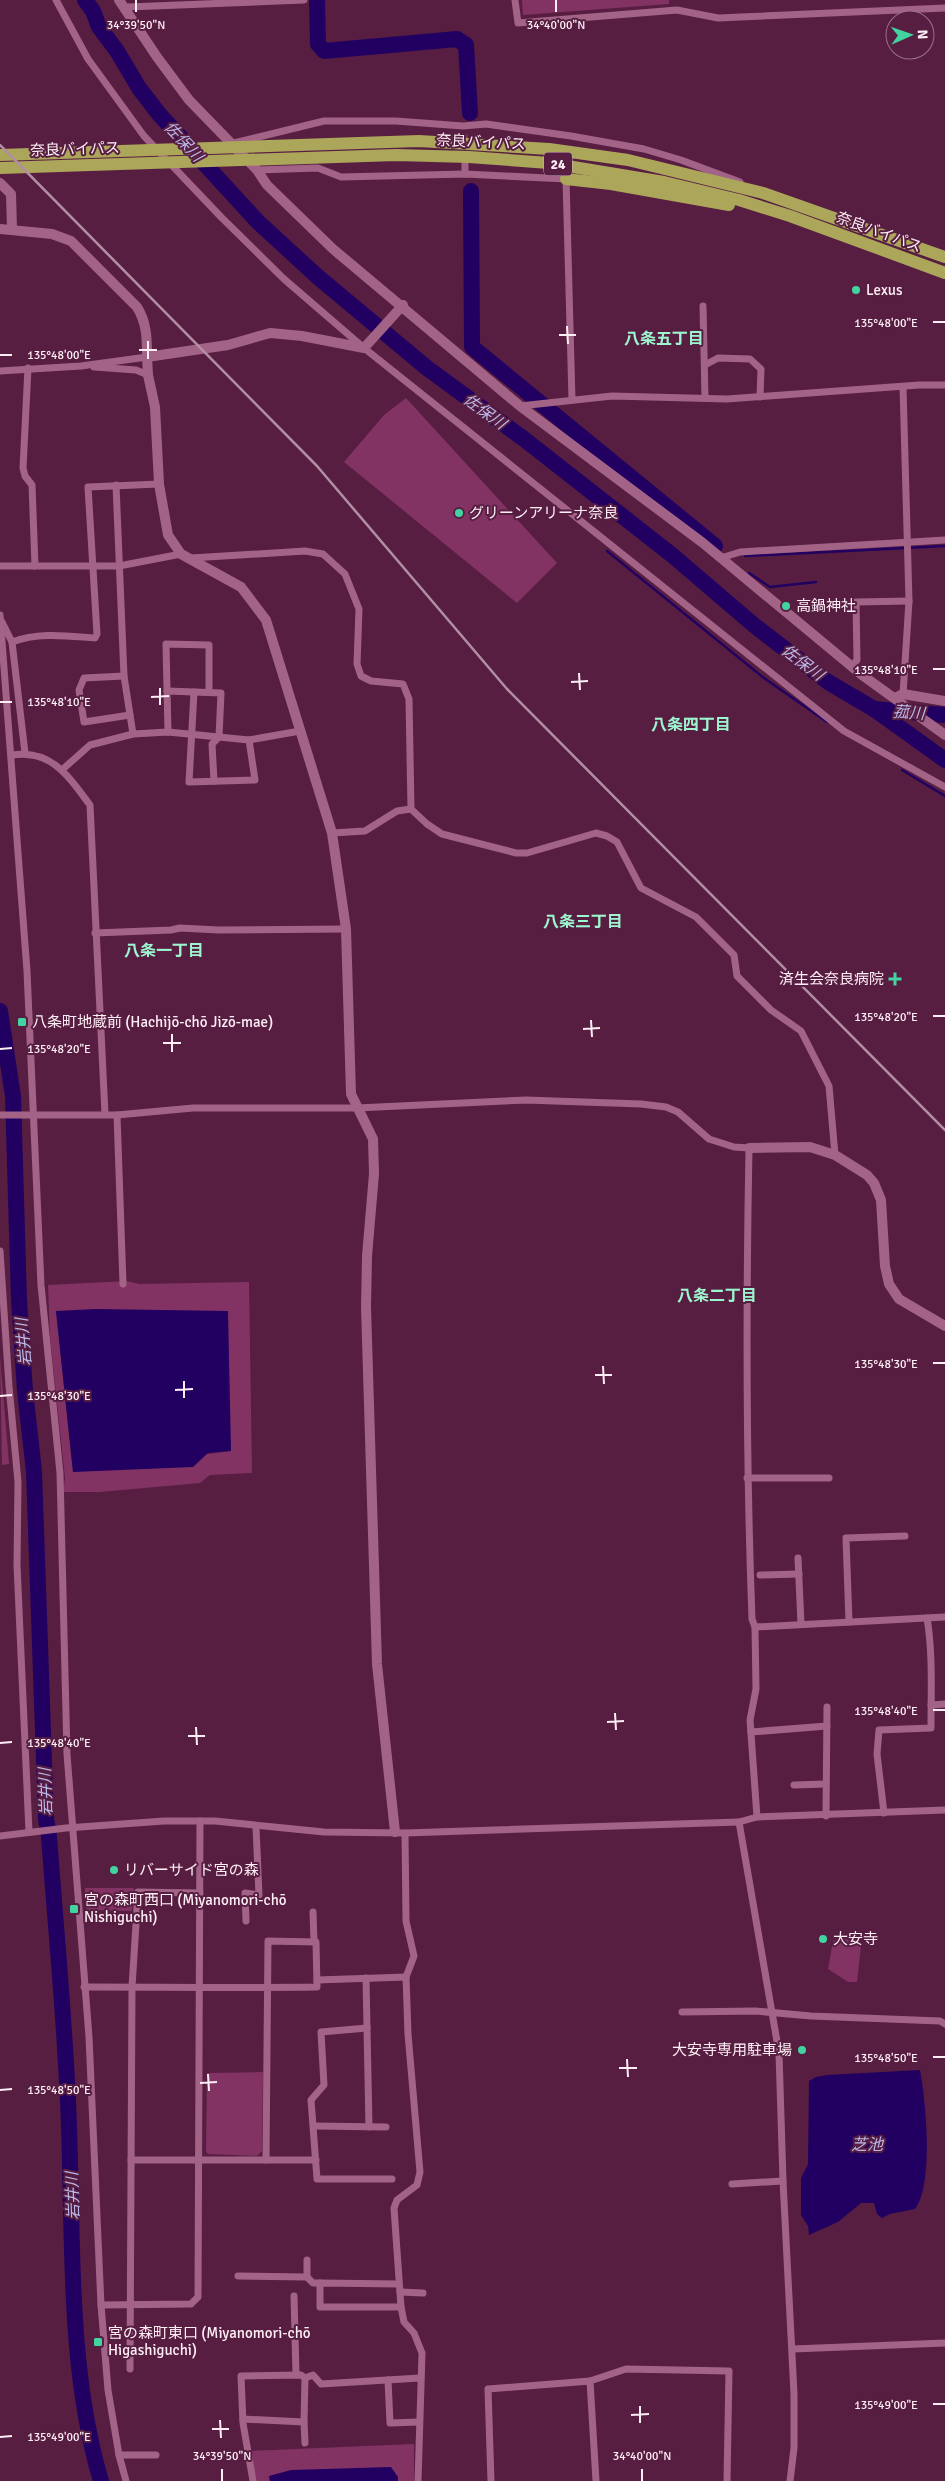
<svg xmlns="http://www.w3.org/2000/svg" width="945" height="2481" font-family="Signika,'Noto Sans JP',sans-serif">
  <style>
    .green { fill: #823364; fill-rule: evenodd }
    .water { fill: #210061 }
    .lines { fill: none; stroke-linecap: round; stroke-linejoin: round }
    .stream { stroke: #210061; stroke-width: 2.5 }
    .river { stroke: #210061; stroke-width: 16 }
    .street-tunnel { stroke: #703d5c; stroke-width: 7; stroke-dasharray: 7 3.5; stroke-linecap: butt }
    .street { stroke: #a26387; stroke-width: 7 }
    .secondary { stroke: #a26387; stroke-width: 10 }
    .highway { stroke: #aca65b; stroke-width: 12 }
    .rail { stroke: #b18ea2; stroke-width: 2.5 }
    .ticks { fill: none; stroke: #fdeef5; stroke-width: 2 }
    .poi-dot { fill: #42d4a0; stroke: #571e41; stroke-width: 2 }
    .labels { text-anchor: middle; stroke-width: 4; stroke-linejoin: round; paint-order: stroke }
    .shield { fill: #571e41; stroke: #cbb0bf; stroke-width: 1 }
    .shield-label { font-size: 14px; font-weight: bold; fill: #fdeef5 }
    .street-label { font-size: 15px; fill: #fdeef5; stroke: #571e41 }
    .poi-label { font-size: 15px; fill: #fdeef5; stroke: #571e41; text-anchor: start }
    .water-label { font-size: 16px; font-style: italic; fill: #b9b9eb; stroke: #571e41 }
    .neighbourhood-label { font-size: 16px; font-weight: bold; fill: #9df5cf; stroke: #571e41 }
    .ticks-label { font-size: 12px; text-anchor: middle; fill: #fdeef5; stroke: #571e41; stroke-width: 4; stroke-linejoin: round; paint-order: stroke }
  </style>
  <rect width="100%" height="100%" fill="#571e41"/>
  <g class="green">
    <polygon points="522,0 669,0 669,4 523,15"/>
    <polygon points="406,398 557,563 517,603 344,462 384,415"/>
    <path d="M127,1281L139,1284L249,1282L252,1473L210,1475L200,1483L100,1492H63L65,1478L50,1337L48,1285ZM56,1311L231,1451L73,1472Z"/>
    <polygon points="0,1356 9,1464 2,1465"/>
    <polygon points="85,1888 134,1888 132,1911 86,1910"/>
    <polygon points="846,1937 861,1946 857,1982 848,1982 828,1969 833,1941"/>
    <polygon points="263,2072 262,2151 257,2156 208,2154 206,2152 207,2073"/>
    <polygon points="414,2444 414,2481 398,2481 398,2477 269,2476 270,2481 255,2481 249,2451"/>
  </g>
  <g class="water">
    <polygon points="96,1309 228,1311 231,1451 208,1453 193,1467 73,1472 56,1311"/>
    <path d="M920,2070C926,2100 934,2186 915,2209L890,2214L882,2218L877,2214L874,2203H861L838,2222L809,2235L808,2226L801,2215V2178L808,2164L809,2081L816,2077L827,2075Z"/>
    <polygon points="391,2467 398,2477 398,2481 270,2481 269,2476 291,2470"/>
  </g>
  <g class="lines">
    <g class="stream">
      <polyline points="607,551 764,678 827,722"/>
      <polyline points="745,556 945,546"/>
      <polyline points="749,573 770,587 816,582"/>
      <polyline points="902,770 945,796"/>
    </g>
    <g class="river">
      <polyline points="85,0 93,11 99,27 117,51 139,88 159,114 258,222 318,277 427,368 524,439 672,555 755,626 828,682 874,709 945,760"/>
      <polyline points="317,0 318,44 324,51 457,39 466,45 470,113"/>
      <polyline points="471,191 472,347 715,546"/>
      <polyline points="874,709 945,715"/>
      <path d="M0,1011L13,1096L19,1300L25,1391L34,1471L46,1819L49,1836C56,1933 66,2030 69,2127C73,2241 68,2372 101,2481"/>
    </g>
    <polyline class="street-tunnel" points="464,134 464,146"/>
    <g class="street">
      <polyline points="56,0 88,59 144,136 221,217 284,279 364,348 844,731 945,787"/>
      <polyline points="515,0 518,23 677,10 718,18 945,8"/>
      <polyline points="124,10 128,7 304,0"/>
      <polyline points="234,143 324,121 396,121 463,126 486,124 571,136 644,149 681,160 740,182"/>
      <polyline points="465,164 465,174"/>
      <polyline points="257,170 318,168 341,177 465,174 566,179 572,400"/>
      <polyline points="703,306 705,398"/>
      <polyline points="705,365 718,358 750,359 761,369 760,397"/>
      <polyline points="94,367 136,370 148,375"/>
      <polyline points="28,368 23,468 25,476 32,485 35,566"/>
      <polyline points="0,371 81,366 147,357"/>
      <polyline points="520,406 612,396 727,399 919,385 945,385"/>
      <polyline points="116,485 124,676 133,734"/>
      <polyline points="191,558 305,551 323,554 345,574 359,609 357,664 361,676 371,681 403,684 409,699 411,809"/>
      <polyline points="721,558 740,552 945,540"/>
      <polyline points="0,566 119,566 181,554"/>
      <polyline points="0,615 27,971 41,1285 60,1473 67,1754 89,2037 101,2305 108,2390 119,2455 126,2481"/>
      <polyline points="2,622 12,642 25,753"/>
      <path d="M12,642C39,632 66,636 95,638L97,634L88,487L159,484"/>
      <polyline points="852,666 857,660 856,602 909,601"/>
      <polyline points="124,676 84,678 79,690 84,722 130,715"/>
      <polyline points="167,691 221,693 219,737 212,744 214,781"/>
      <polyline points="194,692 189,782 255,780 249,740"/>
      <polyline points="903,694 909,601 903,387"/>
      <polyline points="168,732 166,644 209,645 209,692"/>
      <path d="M12,755C52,749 69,777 90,805L105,1114"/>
      <polyline points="63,769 90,745 133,734 168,732 249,740 300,731"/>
      <polyline points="332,833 365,831 397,811 411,809 427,824 442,834 516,853 527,853 596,833 607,836 617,842 641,888 696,917 734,955 737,976 771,1010 801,1031 829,1086 835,1155"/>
      <polyline points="95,933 171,930 180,928 218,930 346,929"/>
      <path d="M0,1115H117L193,1108H357L526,1100L641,1104L666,1107L678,1112L709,1139L734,1147L749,1148C746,1305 746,1462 752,1619L755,1627L756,1689L750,1720L757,1817L739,1822L779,2053L783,2181L794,2394V2448L790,2481"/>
      <polyline points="117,1115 123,1284"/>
      <polyline points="0,1251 9,1386 18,1482 17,1565 29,1832"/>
      <polyline points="747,1478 829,1478"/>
      <polyline points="798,1558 801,1624"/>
      <polyline points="760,1575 799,1574"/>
      <polyline points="849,1622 846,1538 905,1536"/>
      <polyline points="755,1627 945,1617"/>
      <polyline points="931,1705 945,1704"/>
      <polyline points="751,1732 827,1726"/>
      <polyline points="794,1785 826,1784"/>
      <path d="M884,1813L877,1754L879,1730L931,1728C931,1691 933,1654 927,1618"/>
      <polyline points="826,1816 827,1707"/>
      <polyline points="757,1817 945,1810"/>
      <polyline points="405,1833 406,1921 414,1956 406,1977 408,2034 420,2172 417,2185 397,2200 394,2208 401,2307 404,2322 414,2333 422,2353 418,2481"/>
      <polyline points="0,1836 66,1828 164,1821 215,1821 324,1832 405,1833 739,1822"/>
      <polyline points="313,1912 314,1942"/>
      <polyline points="246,1921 245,1893 259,1895 256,1827"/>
      <polyline points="366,1978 369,2127"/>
      <polyline points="317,1980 406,1977"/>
      <path d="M84,1987C161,1987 239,1988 317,1987L316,1942L268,1941L266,2160"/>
      <polyline points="682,2012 755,2011 811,2016 940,2021 945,2024"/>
      <polyline points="367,2028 321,2032 324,2085 311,2100 317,2179 392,2179"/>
      <polyline points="314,2126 386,2127"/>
      <polyline points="131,2160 316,2160"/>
      <polyline points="732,2184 783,2181"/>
      <polyline points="307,2260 307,2277"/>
      <polyline points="238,2276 307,2277 313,2283 320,2283"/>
      <polyline points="399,2284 320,2283 320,2307 401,2307"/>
      <polyline points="400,2292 423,2293"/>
      <polyline points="294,2296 296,2375"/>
      <polyline points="101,2305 191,2304 198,2297 200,1821"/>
      <polyline points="793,2349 945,2343"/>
      <polyline points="130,2369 132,1987 138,1892 200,1893"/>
      <polyline points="305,2378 313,2375 321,2384 420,2378"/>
      <polyline points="388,2380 390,2423 419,2422"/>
      <polyline points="590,2381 626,2369 729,2371 727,2481"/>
      <polyline points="243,2419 304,2422 305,2378"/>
      <polyline points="304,2422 305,2443"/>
      <polyline points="119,2455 156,2455"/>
      <polyline points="253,2481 243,2423 241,2376 301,2375 305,2378"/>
      <polyline points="491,2481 488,2389 590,2381 596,2481"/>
    </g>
    <g class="secondary">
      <polyline points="119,0 157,57 189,100 257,170 267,185 333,249 520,406 703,543 862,675 945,735"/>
      <polyline points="0,183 11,194 12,229"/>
      <path d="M0,229L52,234L71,241L137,307C147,323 147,339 147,357L228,345L270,333L302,336L364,348L403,305"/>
      <polyline points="147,357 148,375 155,407 159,484 168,535 181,554 241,587 266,620 332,833 346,929 351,1094 373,1139 374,1174 367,1256 366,1307 377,1664 395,1832"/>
      <polyline points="895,698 903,694 945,701"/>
      <polyline points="749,1148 810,1147 835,1155 867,1175 874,1183 881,1200 885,1266 889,1284 899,1299 945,1326"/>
    </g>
    <g class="highway">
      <polyline points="0,155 419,141 549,149 628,160 763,193 945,257"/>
      <polyline points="0,168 396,155 469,157 549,163 664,182 739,200 790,216 945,273"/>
      <polyline points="566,179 611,184 729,205"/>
    </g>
    <polyline class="rail" points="0,145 317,466 507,689 945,1130"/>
  </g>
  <path class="ticks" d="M136,0V12M556,0V12M933,322H945M567,326L568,344M559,335H576M148,341V359M139,350H157M0,355H12M933,669H945M579,673L580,690M571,682L588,681M160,688V705M151,697L169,696M0,702H12M933,1016H945M591,1020L592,1037M583,1029L600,1028M172,1034V1052M163,1043H181M0,1049L12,1048M933,1363H945M603,1366L604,1384M595,1375H612M184,1381V1398M175,1390L193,1389M0,1396L12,1395M933,1710H945M615,1713L616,1730M607,1722L624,1721M196,1727L197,1745M188,1736H205M0,1743L12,1742M933,2057H945M627,2059L628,2077M619,2068H637M208,2074L209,2091M200,2083L217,2082M0,2090L12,2089M933,2404H945M640,2406V2423M631,2415L649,2414M220,2420L221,2438M212,2429H229M0,2437L12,2436M222,2469V2481M642,2469V2481"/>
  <g class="poi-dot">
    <circle cx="856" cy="290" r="5"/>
    <circle cx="459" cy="513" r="5"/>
    <circle cx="786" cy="606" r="5"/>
    <path d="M892.5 971.5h5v5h5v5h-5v5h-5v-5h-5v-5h5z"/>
    <rect x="17" y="1017" width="10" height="10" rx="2.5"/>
    <circle cx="114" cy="1870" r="5"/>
    <rect x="69" y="1904" width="10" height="10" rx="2.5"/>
    <circle cx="823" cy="1939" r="5"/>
    <circle cx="802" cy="2050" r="5"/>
    <rect x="93" y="2337" width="10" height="10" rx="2.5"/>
  </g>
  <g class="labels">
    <rect class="shield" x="544" y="152.5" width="28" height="23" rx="4"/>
    <g class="shield-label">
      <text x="558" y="169">24</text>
    </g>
    <g class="street-label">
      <text transform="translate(481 142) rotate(3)" y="5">奈良バイパス</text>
      <text transform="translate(75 149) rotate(-2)" y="5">奈良バイパス</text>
      <text transform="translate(879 232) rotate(20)" y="5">奈良バイパス</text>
    </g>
    <g class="poi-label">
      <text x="866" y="295">Lexus</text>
      <text x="469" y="518">グリーンアリーナ奈良</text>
      <text x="796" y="611">高鍋神社</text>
      <text x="884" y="984" text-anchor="end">済生会奈良病院</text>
      <text x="32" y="1027">八条町地蔵前 (Hachijō-chō Jizō-mae)</text>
      <text x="124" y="1875">リバーサイド宮の森</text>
      <text x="84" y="1905">宮の森町西口 (Miyanomori-chō<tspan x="84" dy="17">Nishiguchi)</tspan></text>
      <text x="833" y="1944">大安寺</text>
      <text x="792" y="2055" text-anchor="end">大安寺専用駐車場</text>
      <text x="108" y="2338">宮の森町東口 (Miyanomori-chō<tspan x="108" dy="17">Higashiguchi)</tspan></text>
    </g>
    <g class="water-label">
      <text transform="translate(184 141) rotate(47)" y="6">佐保川</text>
      <text transform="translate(485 411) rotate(36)" y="6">佐保川</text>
      <text transform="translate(803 662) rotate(37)" y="6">佐保川</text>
      <text transform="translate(909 712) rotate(4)" y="6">菰川</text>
      <text transform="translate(23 1342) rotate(-95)" y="6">岩井川</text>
      <text transform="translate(45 1792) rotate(-92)" y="6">岩井川</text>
      <text x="867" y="2150">芝池</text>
      <text transform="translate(72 2196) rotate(-92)" y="6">岩井川</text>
    </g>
    <g class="neighbourhood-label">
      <text x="664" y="344">八条五丁目</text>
      <text x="691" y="730">八条四丁目</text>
      <text x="583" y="927">八条三丁目</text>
      <text x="164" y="956">八条一丁目</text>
      <text x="717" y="1301">八条二丁目</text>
    </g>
  </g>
  <g class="ticks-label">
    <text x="136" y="29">34°39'50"N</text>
    <text x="556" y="29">34°40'00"N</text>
    <text x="886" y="327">135°48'00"E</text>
    <text x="59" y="359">135°48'00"E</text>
    <text x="886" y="674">135°48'10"E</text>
    <text x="59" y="706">135°48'10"E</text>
    <text x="886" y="1021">135°48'20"E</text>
    <text x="59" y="1053">135°48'20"E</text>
    <text x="886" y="1368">135°48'30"E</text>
    <text x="59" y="1400">135°48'30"E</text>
    <text x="886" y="1715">135°48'40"E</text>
    <text x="59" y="1747">135°48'40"E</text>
    <text x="886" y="2062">135°48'50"E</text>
    <text x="59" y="2094">135°48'50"E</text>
    <text x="886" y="2409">135°49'00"E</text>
    <text x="59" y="2441">135°49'00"E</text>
    <text x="222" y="2460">34°39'50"N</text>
    <text x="642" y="2460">34°40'00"N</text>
  </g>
  <g transform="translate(910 35) rotate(88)"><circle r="24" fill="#571e41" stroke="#997189"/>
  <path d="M0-4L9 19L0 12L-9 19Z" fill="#42d4a0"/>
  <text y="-8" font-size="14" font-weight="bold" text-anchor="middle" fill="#fdeef5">N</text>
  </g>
</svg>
